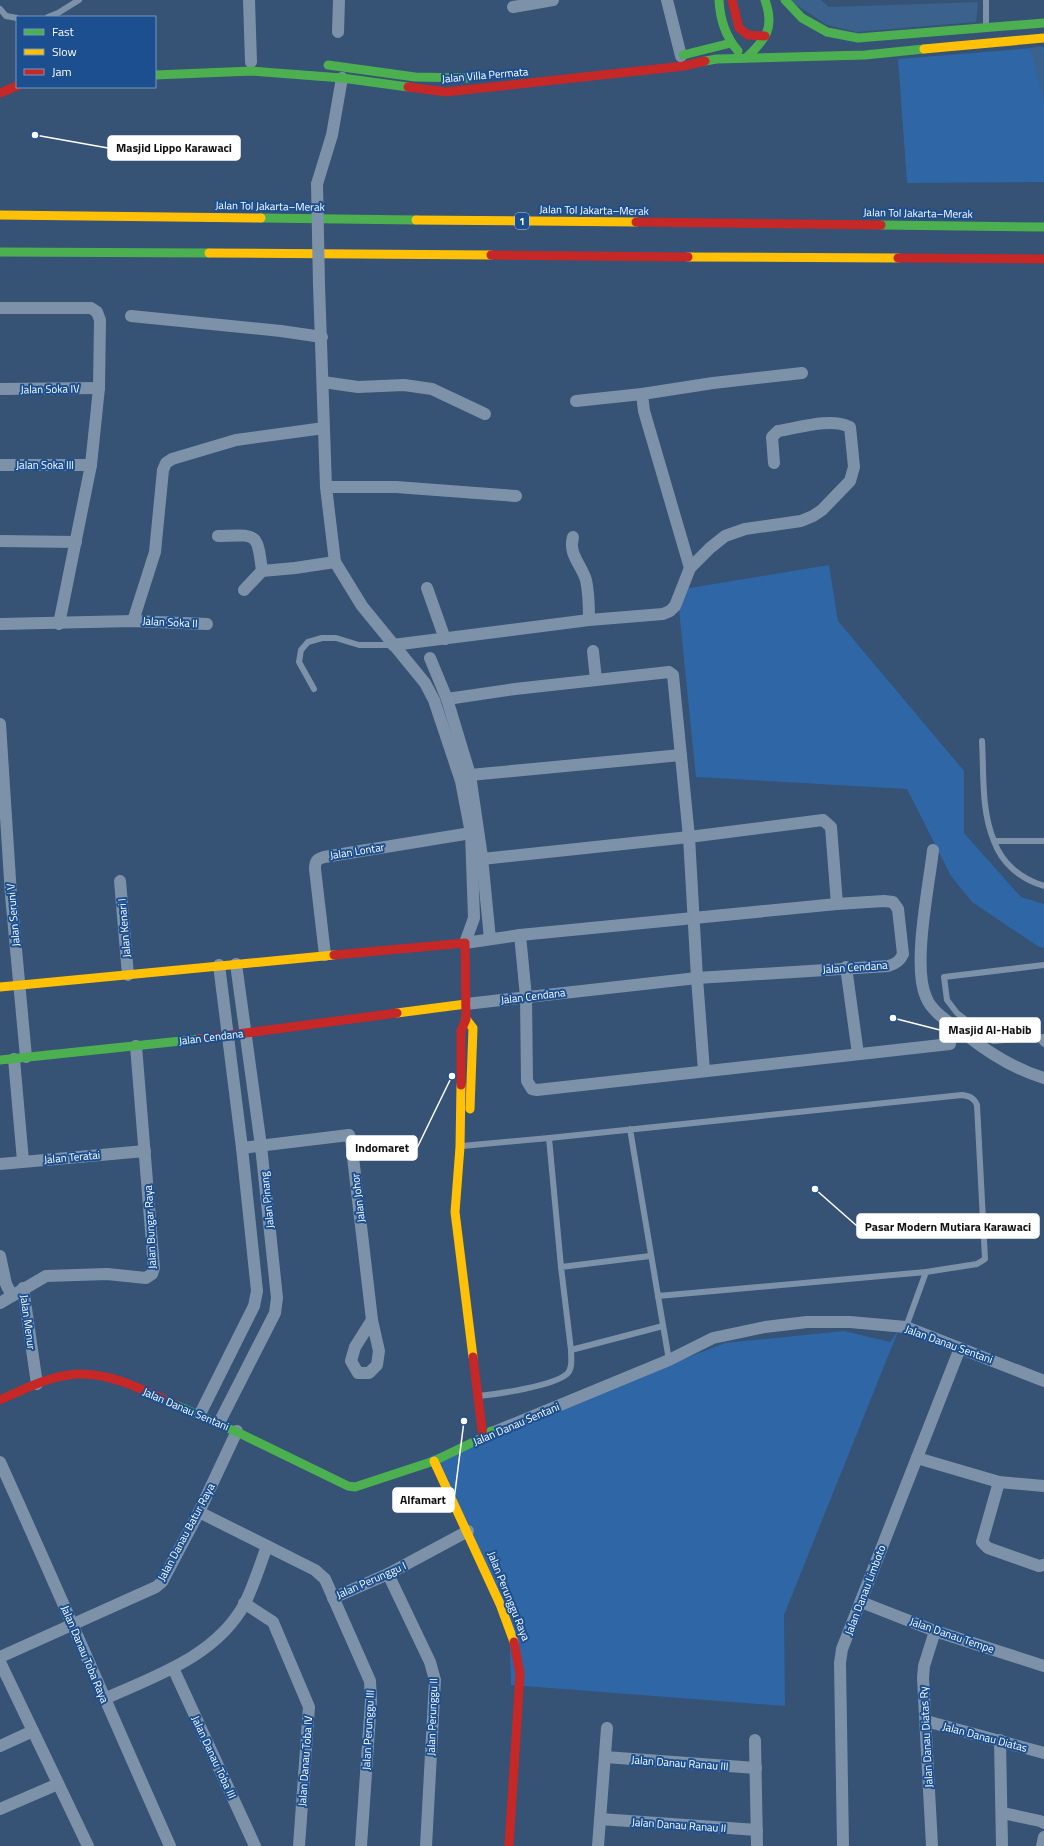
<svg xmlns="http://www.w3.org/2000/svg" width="1044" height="1846" font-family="'Titillium Web',sans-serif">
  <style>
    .green { fill: #2f66a5 }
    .water { fill: #3b618d }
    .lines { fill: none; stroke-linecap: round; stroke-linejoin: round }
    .lane { stroke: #7d92a8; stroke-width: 6 }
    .street { stroke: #7d92a8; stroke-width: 12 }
    .fast { stroke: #4caf50; stroke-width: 9 }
    .slow { stroke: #ffc107; stroke-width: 9 }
    .jam { stroke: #c62828; stroke-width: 9 }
    .street-bridge { stroke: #7d92a8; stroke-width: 12 }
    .labels { text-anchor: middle; stroke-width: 4; stroke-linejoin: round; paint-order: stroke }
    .shield { fill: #1b4f8f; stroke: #bbcadd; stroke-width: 1 }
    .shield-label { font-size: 10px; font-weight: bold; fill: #fff }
    .street-label { font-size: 11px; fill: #fff; stroke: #1b4f8f }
    .leader { fill: none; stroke: #fff; stroke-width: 1.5 }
    .callout-dot { fill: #fff; stroke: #1b4f8f; stroke-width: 1.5 }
    .callout { fill: #fff; stroke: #fff; stroke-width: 1.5 }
    .callout-label { font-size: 12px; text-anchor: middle; font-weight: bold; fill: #111 }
  </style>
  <rect width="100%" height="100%" fill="#365274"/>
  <g class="green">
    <polygon points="1044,47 1044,182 907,183 898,59"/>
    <polygon points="829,565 838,621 964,771 964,833 1021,897 1044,904 1044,948 1039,947 972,902 951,876 907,789 696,777 677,590"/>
    <polygon points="899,1329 784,1615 785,1706 511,1685 509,1618 429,1457 725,1343 844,1331 890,1342"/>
  </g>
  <g class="water">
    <polygon points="789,0 821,0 829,7 978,2 976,22 856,32 827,25"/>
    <polygon points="1041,46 1044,58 1044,101 1030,48"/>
  </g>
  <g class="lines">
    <g class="lane">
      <polyline points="986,0 986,26"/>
      <polyline points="0,9 6,16 17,18"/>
      <polyline points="48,17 58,13 79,0"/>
      <polyline points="314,689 299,662 301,650 308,642 322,638 336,638 359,645 393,645"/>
      <path d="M982,741C984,774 981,810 994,841H1044"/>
      <path d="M994,841C1002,864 1021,879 1044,886"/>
      <polyline points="1044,965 944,977 947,1000 957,1013 993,1041 1044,1037"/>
      <polyline points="1037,1037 1044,1044"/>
      <polyline points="462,1146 549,1138"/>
      <path d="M561,1267L549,1138L962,1095C970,1096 974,1098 977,1105L985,1259L977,1264L926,1272L658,1296L630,1129"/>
      <polyline points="658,1296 669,1360"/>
      <polyline points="906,1327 926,1272"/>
      <polyline points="571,1350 663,1326"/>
      <path d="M479,1396C498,1394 553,1386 567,1374C573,1368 571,1358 571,1350L561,1267L650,1256"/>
    </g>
    <g class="street">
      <polyline points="249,0 251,62"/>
      <polyline points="667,0 681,56"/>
      <polyline points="513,7 553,0"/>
      <polyline points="338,32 339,0"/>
      <polyline points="317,184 332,135 342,78"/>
      <polyline points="0,308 91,308 97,312 100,320 99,388 91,465 59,624"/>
      <polyline points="131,316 281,331 322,337"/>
      <polyline points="323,382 358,387 404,385 432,389 485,414"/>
      <polyline points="0,389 99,388"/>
      <polyline points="576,401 642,394"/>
      <polyline points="0,465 91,465"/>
      <polyline points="326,487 396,487 516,496"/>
      <path d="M218,536C257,535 257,531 262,571"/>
      <path d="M573,537C568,554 581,564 586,580C589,593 589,606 589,620"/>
      <polyline points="0,541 76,542"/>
      <path d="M335,562L362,606L425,683L434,700L461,781L471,833L474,918L465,943L520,935L837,904L884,901L893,902L898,909L903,954C900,961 896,964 888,966L697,978L466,1004"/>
      <polyline points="690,568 644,411 642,394 713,383 802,373"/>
      <polyline points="427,588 445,639"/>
      <polyline points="244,590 262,571 295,568 335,562 326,487 319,285"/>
      <polyline points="133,621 155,552 163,470 166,463 172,459 236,440 324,428"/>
      <polyline points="0,624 133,621 207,624"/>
      <path d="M393,645L589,620L663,614L670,611L675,606L690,568L710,548L725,536L745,529L801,521L813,516L822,510L850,481L854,467L850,427C831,417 798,428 778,431L772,437L774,463"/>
      <polyline points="593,651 596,680"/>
      <polyline points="430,658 447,699 515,689 669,672 673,675 689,837 697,978 704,1071"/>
      <polyline points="447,699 470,775 482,857 490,939"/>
      <polyline points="0,724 11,895 26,1057"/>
      <polyline points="470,775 681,755"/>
      <path d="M933,850C929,886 912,966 926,997C932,1013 952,1024 965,1034C990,1054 1014,1069 1044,1078"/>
      <polyline points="482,859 689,837 823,820 831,827 837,904"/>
      <polyline points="120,881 128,975"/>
      <polyline points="520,935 526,997 527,1081 532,1089 537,1090 950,1044"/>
      <path d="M325,955L315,869C315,861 317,859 324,857L471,833"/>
      <polyline points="846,967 858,1054"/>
      <polyline points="14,1059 23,1161"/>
      <polyline points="242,1148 349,1135 351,1140 372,1320 379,1351 377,1365 369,1373 358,1373 351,1361 355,1347 372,1320"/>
      <polyline points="0,1164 145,1151"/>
      <polyline points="0,1256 6,1284 12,1296"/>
      <polyline points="23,1288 37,1384"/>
      <polyline points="0,1303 46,1276 107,1274 146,1278 152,1274 154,1268 136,1046"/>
      <polyline points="200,1414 254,1306 257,1291 242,1148 219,965"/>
      <polyline points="219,1423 275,1313 277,1298 261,1146 236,964"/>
      <polyline points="492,1433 669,1360 713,1338 765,1327 807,1322 850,1322 906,1327 1044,1381"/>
      <polyline points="917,1458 999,1482 1044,1486"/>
      <path d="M0,1462C58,1590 113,1718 170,1846"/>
      <polyline points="999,1482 982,1542 988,1548 1039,1566 1044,1565"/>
      <polyline points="199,1512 315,1570 325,1579 370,1681 371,1701 361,1846"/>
      <polyline points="388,1574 430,1662 435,1680 426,1846"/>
      <polyline points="333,1598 388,1574 468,1531"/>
      <polyline points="861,1602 935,1631 1044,1666"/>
      <polyline points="244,1603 273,1622 309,1707 299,1846"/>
      <polyline points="0,1657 156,1587 162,1582 199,1512 237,1431"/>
      <polyline points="0,1662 88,1846"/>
      <polyline points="173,1668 255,1846"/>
      <path d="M104,1699C155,1676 217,1656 245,1603C254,1585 260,1565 267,1546"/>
      <polyline points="926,1721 1044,1753"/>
      <polyline points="755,1740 757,1846"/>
      <polyline points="1000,1740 1002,1846"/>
      <polyline points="0,1746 33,1731"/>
      <polyline points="605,1757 756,1768"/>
      <polyline points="0,1809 58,1784"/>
      <polyline points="1003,1813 1040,1821 1044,1823"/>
      <polyline points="600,1819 757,1830"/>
      <polyline points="598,1846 607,1728"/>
      <polyline points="843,1846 840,1663 842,1649 960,1348"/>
      <polyline points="932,1846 923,1678 924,1666 935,1631"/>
      <polyline points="1042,1846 1044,1837"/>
    </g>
    <g class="fast">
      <path d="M719,0C720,20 725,36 738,51"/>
      <polyline points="785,0 802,18 827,32 858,38 1044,23"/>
      <polyline points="683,55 731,43"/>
      <path d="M746,58C766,39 775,28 765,0"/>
      <polyline points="705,61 717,59 865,55 924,49"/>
      <polyline points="328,65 415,77 468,78"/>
      <polyline points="155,75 252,71 342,78 408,87"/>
      <polyline points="261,218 416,220"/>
      <polyline points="881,225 1044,227"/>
      <polyline points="0,252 209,253"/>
      <polyline points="0,1060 200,1039"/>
      <polyline points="176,1405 239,1433 348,1486 355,1487 434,1461 492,1433 491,1431"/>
    </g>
    <g class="slow">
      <polyline points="924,49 1044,38"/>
      <polyline points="0,215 261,218"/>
      <polyline points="416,220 636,222"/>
      <polyline points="209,253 491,255"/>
      <polyline points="688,257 898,258"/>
      <polyline points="0,987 334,955"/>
      <polyline points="397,1013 466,1004"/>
      <polyline points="466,1019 473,1028 470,1109"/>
      <polyline points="461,1085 460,1147 455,1212 473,1357"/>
      <polyline points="434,1461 500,1604 514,1642"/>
    </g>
    <g class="jam">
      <polyline points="732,0 739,28 748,35 765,36"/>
      <polyline points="408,87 446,92 684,66 705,61"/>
      <polyline points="0,93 17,86"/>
      <polyline points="636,222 881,225"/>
      <polyline points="491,255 688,257"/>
      <polyline points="898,258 1044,259"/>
      <polyline points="334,955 465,943 466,1019 461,1031 461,1085"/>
      <polyline points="200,1039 397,1013"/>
      <polyline points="473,1357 483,1437"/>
      <path d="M0,1400C24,1389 51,1375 78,1374C113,1373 145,1391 176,1405"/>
      <polyline points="509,1846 520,1674 514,1642"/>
    </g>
    <polyline class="street-bridge" points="317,184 319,285"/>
  </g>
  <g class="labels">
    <rect class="shield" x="515" y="213" width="14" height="16" rx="3"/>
    <g class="shield-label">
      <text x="522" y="225">1</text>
    </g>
    <g class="street-label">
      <text transform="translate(485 75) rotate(-5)" y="4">Jalan Villa Permata</text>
      <text transform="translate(270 206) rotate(1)" y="4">Jalan Tol Jakarta–Merak</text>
      <text transform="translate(594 210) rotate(1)" y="4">Jalan Tol Jakarta–Merak</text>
      <text transform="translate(918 213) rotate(1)" y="4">Jalan Tol Jakarta–Merak</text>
      <text transform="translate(50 389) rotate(-1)" y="4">Jalan Soka IV</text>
      <text x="45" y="469">Jalan Soka III</text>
      <text transform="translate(170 622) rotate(3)" y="4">Jalan Soka II</text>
      <text transform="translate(357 851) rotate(-9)" y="4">Jalan Lontar</text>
      <text transform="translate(13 915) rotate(-95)" y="4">Jalan Seruni V</text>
      <text transform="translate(124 928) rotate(-95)" y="4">Jalan Kenari I</text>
      <text transform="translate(855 967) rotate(-4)" y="4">Jalan Cendana</text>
      <text transform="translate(533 996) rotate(-7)" y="4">Jalan Cendana</text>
      <text transform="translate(211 1037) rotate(-7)" y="4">Jalan Cendana</text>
      <text transform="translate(72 1157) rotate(-5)" y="4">Jalan Teratai</text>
      <text transform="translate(358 1198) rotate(-97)" y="4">Jalan Johor</text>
      <text transform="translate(267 1200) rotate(-96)" y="4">Jalan Pinang</text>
      <text transform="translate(150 1227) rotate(-93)" y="4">Jalan Bungar Raya</text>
      <text transform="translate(28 1322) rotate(82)" y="4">Jalan Menur</text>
      <text transform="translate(949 1344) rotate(20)" y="4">Jalan Danau Sentani</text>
      <text transform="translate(186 1409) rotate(23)" y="4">Jalan Danau Sentani</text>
      <text transform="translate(516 1424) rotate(-23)" y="4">Jalan Danau Sentani</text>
      <text transform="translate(186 1532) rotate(-62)" y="4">Jalan Danau Batur Raya</text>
      <text transform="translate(371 1580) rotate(-24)" y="4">Jalan Perunggu I</text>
      <text transform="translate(865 1590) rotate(-69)" y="4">Jalan Danau Limboto</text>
      <text transform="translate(509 1596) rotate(68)" y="4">Jalan Perunggu Raya</text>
      <text transform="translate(952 1635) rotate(19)" y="4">Jalan Danau Tempe</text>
      <text transform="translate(85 1654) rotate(67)" y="4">Jalan Danau Toba Raya</text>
      <text transform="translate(432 1717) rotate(-88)" y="4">Jalan Perunggu II</text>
      <text transform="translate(368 1730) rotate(-87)" y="4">Jalan Perunggu III</text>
      <text transform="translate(926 1737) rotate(-93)" y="4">Jalan Danau Diatas Ry</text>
      <text transform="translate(985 1737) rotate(15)" y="4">Jalan Danau Diatas</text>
      <text transform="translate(214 1757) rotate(65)" y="4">Jalan Danau Toba III</text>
      <text transform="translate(305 1761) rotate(-86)" y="4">Jalan Danau Toba IV</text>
      <text transform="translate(680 1763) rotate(4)" y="4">Jalan Danau Ranau III</text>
      <text transform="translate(679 1825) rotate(4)" y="4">Jalan Danau Ranau II</text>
    </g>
  </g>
  <path class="leader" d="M35 135L108 148M893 1018L940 1030M452 1076L417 1148M815 1189L857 1226M464 1421L454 1500"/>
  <g class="callout-dot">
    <circle cx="35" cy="135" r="4"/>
    <circle cx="893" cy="1018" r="4"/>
    <circle cx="452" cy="1076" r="4"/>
    <circle cx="815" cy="1189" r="4"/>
    <circle cx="464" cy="1421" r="4"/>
  </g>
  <g class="callout">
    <rect x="108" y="136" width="132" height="24" rx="4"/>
    <rect x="940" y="1018" width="100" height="24" rx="4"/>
    <rect x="347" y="1136" width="70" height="24" rx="4"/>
    <rect x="857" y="1214" width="182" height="24" rx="4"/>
    <rect x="393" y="1488" width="61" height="24" rx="4"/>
  </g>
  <g class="callout-label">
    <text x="174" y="152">Masjid Lippo Karawaci</text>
    <text x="990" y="1034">Masjid Al-Habib</text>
    <text x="382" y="1152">Indomaret</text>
    <text x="948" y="1231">Pasar Modern Mutiara Karawaci</text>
    <text x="423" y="1504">Alfamart</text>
  </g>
  <rect x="16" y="16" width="140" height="72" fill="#1b4f8f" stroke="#7695bc"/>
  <rect x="24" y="29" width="20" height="6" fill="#4caf50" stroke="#7695bc"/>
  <text x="52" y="36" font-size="12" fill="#ffffff">Fast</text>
  <rect x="24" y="49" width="20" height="6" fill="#ffc107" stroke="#7695bc"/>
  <text x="52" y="56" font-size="12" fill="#ffffff">Slow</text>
  <rect x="24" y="69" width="20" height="6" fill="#c62828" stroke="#7695bc"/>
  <text x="52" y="76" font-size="12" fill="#ffffff">Jam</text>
</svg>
